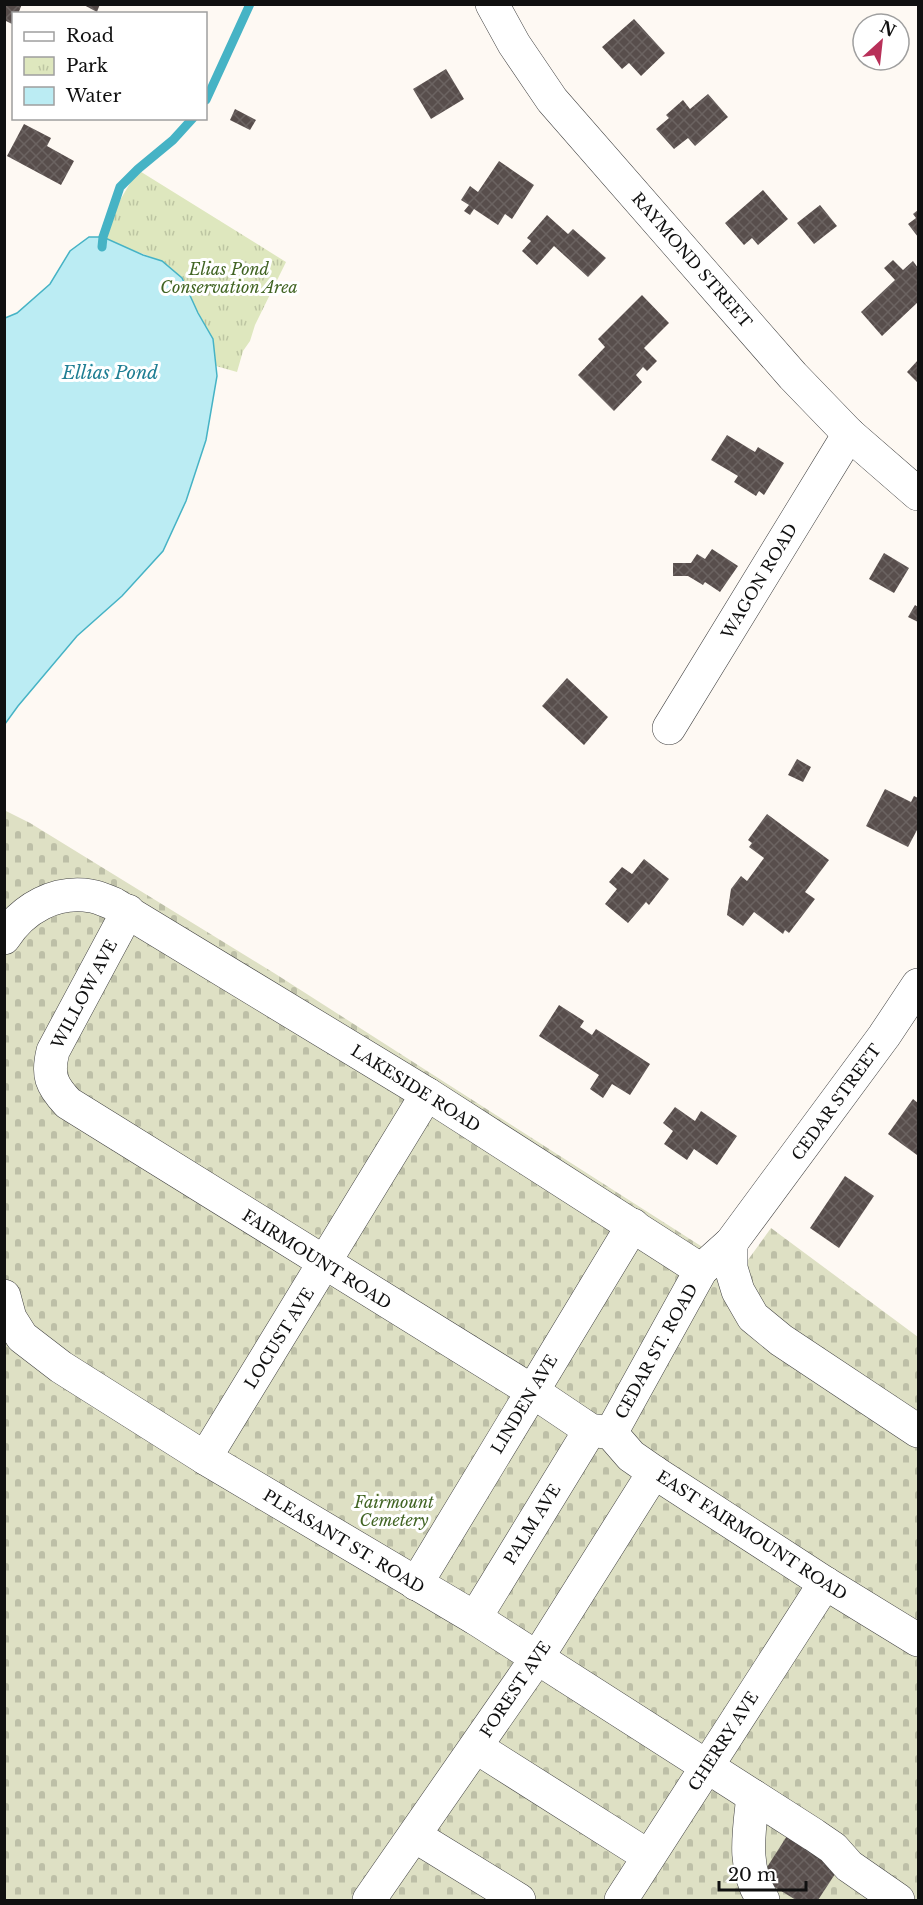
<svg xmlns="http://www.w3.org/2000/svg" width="923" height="1905" font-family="'Libre Baskerville',serif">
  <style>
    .cemetery { fill: url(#cemetery-stones) }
    .park { fill: url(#park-tufts) }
    .water { fill: #bbecf3; stroke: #46b3c5; stroke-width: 1.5 }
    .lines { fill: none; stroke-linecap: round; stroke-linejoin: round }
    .stream { stroke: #46b3c5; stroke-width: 9 }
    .building { fill: url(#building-cross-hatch) }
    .minor-casing { stroke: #434343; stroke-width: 34 }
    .minor { stroke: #fff; stroke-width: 33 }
    .labels { text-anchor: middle; stroke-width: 6; stroke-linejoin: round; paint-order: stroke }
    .street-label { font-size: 16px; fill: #101010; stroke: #fff }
    .park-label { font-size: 16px; font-style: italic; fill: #416423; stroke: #fff }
    .water-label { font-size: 18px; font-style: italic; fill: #1f7e93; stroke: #fff }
  </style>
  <defs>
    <pattern id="cemetery-stones" width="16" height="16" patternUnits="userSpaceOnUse" patternTransform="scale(1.5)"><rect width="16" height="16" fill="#dee0c4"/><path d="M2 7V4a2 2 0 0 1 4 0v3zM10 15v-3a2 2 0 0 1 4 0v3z" fill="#bdbfa7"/></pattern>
    <pattern id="park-tufts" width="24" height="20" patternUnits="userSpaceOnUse" patternTransform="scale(1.5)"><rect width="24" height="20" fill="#dee7be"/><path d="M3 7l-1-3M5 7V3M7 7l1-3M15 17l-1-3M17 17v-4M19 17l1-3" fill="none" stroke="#bdc5a2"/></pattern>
    <pattern id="building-cross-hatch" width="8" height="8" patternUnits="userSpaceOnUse" patternTransform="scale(1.5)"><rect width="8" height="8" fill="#584e4c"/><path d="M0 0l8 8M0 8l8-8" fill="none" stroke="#6b6361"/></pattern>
  </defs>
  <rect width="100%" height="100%" fill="#fef9f3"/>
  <polygon class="cemetery" points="4,810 30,823 274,973 740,1271 771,1228 918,1337 918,1900 5,1900"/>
  <polygon class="park" points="138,170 286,262 255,325 250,341 243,351 237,372 216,366 213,339 198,313 162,261 98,237"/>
  <polygon class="water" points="89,237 103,237 143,255 162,261 182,278 198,313 213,339 217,376 206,440 186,501 163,551 122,596 77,636 18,706 5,724 5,318 17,313 50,284 70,251"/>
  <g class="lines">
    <g class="stream">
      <polyline points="206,100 250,4"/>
      <polyline points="102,247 103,237 120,187 138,169 173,140 193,118"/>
    </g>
  </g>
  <g class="building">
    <polygon points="4,4 22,4 18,14 14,14 12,24 4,20"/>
    <polygon points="82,4 100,4 97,12"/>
    <polygon points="634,19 665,53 641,76 629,63 622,69 602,47"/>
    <polygon points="446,69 464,99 431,119 413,89"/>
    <polygon points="708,94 728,117 695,146 688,138 674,149 656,129 669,118 666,115 683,100 690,109"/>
    <polygon points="235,109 256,120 250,130 230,120"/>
    <polygon points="24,124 51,138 47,146 74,161 61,185 7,156"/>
    <polygon points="499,161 534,185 512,219 505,214 498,225 474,209 470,215 464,211 469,205 461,200 470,186 478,192"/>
    <polygon points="763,190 788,219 758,245 752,238 744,245 725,223"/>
    <polygon points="820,205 837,226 814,244 797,223"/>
    <polygon points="918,210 918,237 908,224 916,218 913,214"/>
    <polygon points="547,215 568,234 573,229 606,258 588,277 554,246 537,265 522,251 531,241 527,238"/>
    <polygon points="893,260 903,270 913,261 918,268 918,283 917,284 918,286 917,297 918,302 882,336 861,312 895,280 884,268"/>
    <polygon points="642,295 669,323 644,348 657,361 647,371 643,367 636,375 642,382 614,411 578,375 605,347 598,339"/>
    <polygon points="918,360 918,383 907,372"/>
    <polygon points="727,435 755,452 758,447 784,463 764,495 759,491 756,496 734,482 738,476 711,460"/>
    <polygon points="712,549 738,566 720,592 705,582 703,585 688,576 673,576 673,563 691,563 697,554 705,559"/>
    <polygon points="884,553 909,568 894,593 869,579"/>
    <polygon points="915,605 918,607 918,622 908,617"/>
    <polygon points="567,678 608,717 584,745 542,706"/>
    <polygon points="797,759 811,767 803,782 788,775"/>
    <polygon points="885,789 911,802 914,796 918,798 918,831 917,830 908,847 866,826"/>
    <polygon points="767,814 829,860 805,892 815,899 789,933 785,930 783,934 754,912 743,926 727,915 731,889 741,876 747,881 764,858 749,847 752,843 748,840"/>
    <polygon points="644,859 669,879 649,905 646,902 628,923 605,904 617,889 609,882 622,867 632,874"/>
    <polygon points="559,1005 584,1021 580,1027 592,1035 596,1029 650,1064 630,1095 612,1084 603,1098 590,1089 599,1075 539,1036"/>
    <polygon points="913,1099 918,1103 918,1153 917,1155 888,1134"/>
    <polygon points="675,1107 695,1121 701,1111 737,1136 717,1165 694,1149 687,1160 664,1144 673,1131 663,1123"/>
    <polygon points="845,1176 874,1196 839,1248 810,1228"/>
    <polygon points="787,1836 839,1868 818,1900 796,1900 760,1878"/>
  </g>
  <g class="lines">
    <defs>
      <g id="minor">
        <polyline points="492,4 514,44 552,100 793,376 849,434 918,494"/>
        <polyline points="669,728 849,434"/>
        <path d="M128,911L53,1051C47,1075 51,1085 68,1103L532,1391L590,1430L611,1433L631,1456L654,1472L825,1583L918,1640"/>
        <path d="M4,938C23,908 56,890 91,896C99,897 106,901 114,904L427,1094L701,1270"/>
        <polyline points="731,1243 731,1268 738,1291 753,1317 781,1340 918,1431"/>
        <polyline points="4,1296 10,1318 22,1337 61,1367 205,1458 475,1618 814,1835 833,1848 849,1866 898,1900"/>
        <polyline points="611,1433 701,1270 731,1243 884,1036 918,985"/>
        <polyline points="205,1458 427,1094"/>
        <polyline points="416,1584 633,1225"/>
        <polyline points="475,1618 590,1430"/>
        <polyline points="476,1747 648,1856"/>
        <path d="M753,1796C749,1832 742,1868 763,1900"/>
        <polyline points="415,1836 519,1900"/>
        <polyline points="369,1900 537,1658 654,1472"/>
        <polyline points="621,1900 825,1583"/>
      </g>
    </defs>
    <use href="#minor" class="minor-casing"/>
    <use href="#minor" class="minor"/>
  </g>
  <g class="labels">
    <g class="street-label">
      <text transform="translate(692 260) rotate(49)" y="6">RAYMOND STREET</text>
      <text transform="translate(759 581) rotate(-59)" y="6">WAGON ROAD</text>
      <text transform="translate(84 994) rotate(-62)" y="6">WILLOW AVE</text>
      <text transform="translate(416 1088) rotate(32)" y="6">LAKESIDE ROAD</text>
      <text transform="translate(836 1102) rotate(-54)" y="6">CEDAR STREET</text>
      <text transform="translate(317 1259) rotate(32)" y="6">FAIRMOUNT ROAD</text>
      <text transform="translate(279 1338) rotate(-58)" y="6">LOCUST AVE</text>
      <text transform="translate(656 1351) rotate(-61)" y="6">CEDAR ST. ROAD</text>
      <text transform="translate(524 1404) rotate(-59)" y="6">LINDEN AVE</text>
      <text transform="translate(532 1524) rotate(-58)" y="6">PALM AVE</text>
      <text transform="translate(752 1535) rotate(33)" y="6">EAST FAIRMOUNT ROAD</text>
      <text transform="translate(344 1541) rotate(31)" y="6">PLEASANT ST. ROAD</text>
      <text transform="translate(515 1689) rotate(-56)" y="6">FOREST AVE</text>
      <text transform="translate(723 1741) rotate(-57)" y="6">CHERRY AVE</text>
    </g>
    <g class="park-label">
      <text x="229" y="275">Elias Pond<tspan x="229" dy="18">Conservation Area</tspan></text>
      <text x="394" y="1508">Fairmount<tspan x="394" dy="18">Cemetery</tspan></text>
    </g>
    <g class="water-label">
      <text x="110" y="379">Ellias Pond</text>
    </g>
  </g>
  <rect width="923" height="1905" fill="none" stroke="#101010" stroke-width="12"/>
  <rect x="12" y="12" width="195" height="108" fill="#ffffff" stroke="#9f9f9f" stroke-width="1.5"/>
  <rect x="24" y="32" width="30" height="9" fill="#ffffff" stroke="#9f9f9f" stroke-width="1.5"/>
  <text x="66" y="42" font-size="18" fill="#101010">Road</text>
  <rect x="24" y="57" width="30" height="18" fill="url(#park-tufts)" stroke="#9f9f9f" stroke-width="1.5"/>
  <text x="66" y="72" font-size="18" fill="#101010">Park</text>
  <rect x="24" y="87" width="30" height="18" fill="#bbecf3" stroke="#9f9f9f" stroke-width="1.5"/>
  <text x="66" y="102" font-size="18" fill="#101010">Water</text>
  <g transform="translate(881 42) rotate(27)"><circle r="28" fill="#ffffff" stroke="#9f9f9f" stroke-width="1.5"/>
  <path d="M0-4.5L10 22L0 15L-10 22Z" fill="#b83059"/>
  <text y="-9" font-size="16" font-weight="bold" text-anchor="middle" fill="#101010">N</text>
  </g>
  <path d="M719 1881v9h87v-9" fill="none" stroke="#101010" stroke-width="3"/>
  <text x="728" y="1881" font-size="18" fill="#101010" stroke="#ffffff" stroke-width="4.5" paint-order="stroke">20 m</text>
</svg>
